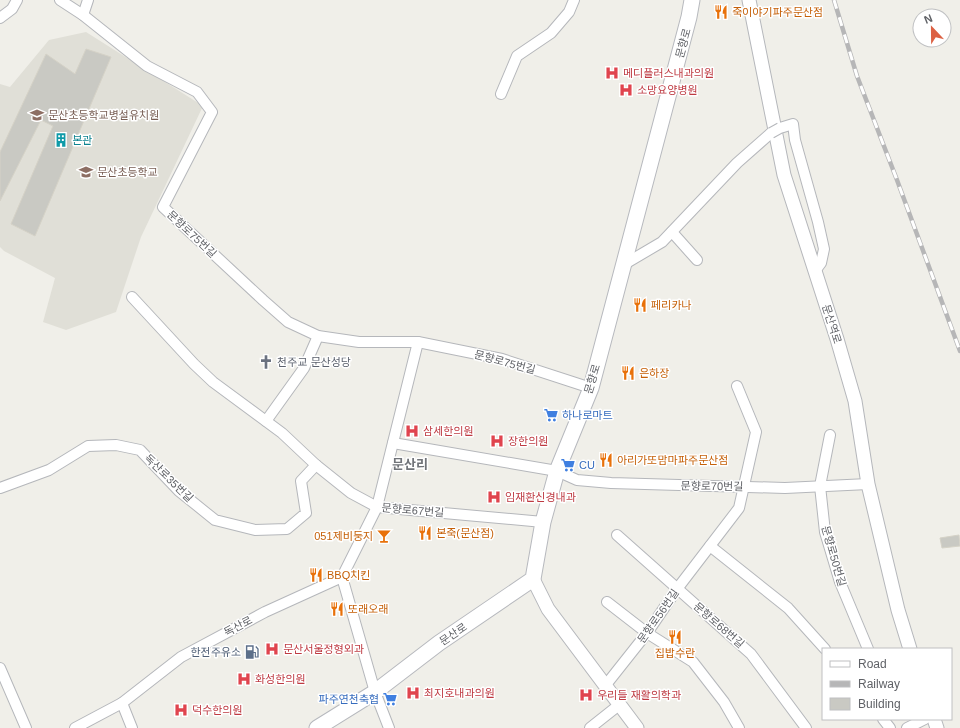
<svg xmlns="http://www.w3.org/2000/svg" width="960" height="728" font-family="Arial,'Noto Sans KR',sans-serif">
  <style>
    .education { fill: #e0dfd7 }
    .building { fill: #c9c9c3; stroke: #d5d2c7 }
    .lines { fill: none; stroke-linecap: round; stroke-linejoin: round }
    .minor-casing { stroke: #b5b7bb; stroke-width: 12 }
    .tertiary-casing { stroke: #b5b7bb; stroke-width: 15 }
    .secondary-casing { stroke: #b7b9be; stroke-width: 17 }
    .minor { stroke: #fff; stroke-width: 10 }
    .tertiary { stroke: #fff; stroke-width: 13 }
    .secondary { stroke: #fff; stroke-width: 15 }
    .rail-casing { stroke: #b6b6b7; stroke-width: 4.5 }
    .rail { stroke: #fff; stroke-width: 3; stroke-dasharray: 9; stroke-linecap: butt }
    .minor-bridge-casing { stroke: #b5b7bb; stroke-width: 12; stroke-linecap: butt }
    .minor-bridge { stroke: #fff; stroke-width: 10 }
    .labels { text-anchor: middle; stroke-width: 3; stroke-linejoin: round; paint-order: stroke }
    .food-label { font-size: 11px; fill: #c56008; stroke: #fff; text-anchor: start }
    .street-label { font-size: 11px; fill: #606267; stroke: #fff }
    .health-label { font-size: 11px; fill: #be3a42; stroke: #fff; text-anchor: start }
    .education-label { font-size: 11px; fill: #785e54; stroke: #fff; text-anchor: start }
    .culture-label { font-size: 11px; fill: #0d838f; stroke: #fff; text-anchor: start }
    .worship-label { font-size: 11px; fill: #5b616d; stroke: #fff; text-anchor: start }
    .shop-label { font-size: 11px; fill: #366cbe; stroke: #fff; text-anchor: start }
    .service-label { font-size: 11px; fill: #4e5e75; stroke: #fff; text-anchor: end }
    .quarter-label { font-size: 13px; font-weight: bold; fill: #717479; stroke: #fff }
  </style>
  <rect width="100%" height="100%" fill="#f0efe9"/>
  <polygon class="education" points="86,32 203,106 141,237 116,312 66,330 43,322 55,278 4,251 0,247 0,84 10,87 49,40"/>
  <g class="building">
    <polygon points="86,49 111,57 35,236 11,224 53,126 41,120 0,201 0,152 46,54 75,74"/>
    <polygon points="959,535 960,546 942,548 940,538"/>
  </g>
  <g class="lines">
    <defs>
      <g id="minor">
        <polyline points="60,0 83,15 147,66 197,92 212,112 163,207 263,300 288,322 318,336 359,342 418,342 502,359 591,388"/>
        <polyline points="83,15 88,0"/>
        <polyline points="0,18 12,9 17,0"/>
        <polyline points="501,94 517,56 551,33 569,12 574,0"/>
        <polyline points="780,128 793,124 795,140 818,222 824,249 821,263 815,271"/>
        <polyline points="672,232 697,260"/>
        <polyline points="623,265 662,242 737,163 771,133"/>
        <polyline points="132,297 194,364 213,382 282,433 316,465 351,493 377,507 543,522"/>
        <polyline points="266,421 304,368 318,336"/>
        <polyline points="830,435 820,486 825,532 840,582 868,649"/>
        <polyline points="393,443 557,471 577,480 611,483 785,488 868,484"/>
        <polyline points="0,488 49,470 88,446 116,445 140,450 179,491 215,520 255,530 287,529 306,513 301,481 316,465"/>
        <polyline points="617,535 751,654 806,728"/>
        <polyline points="710,546 788,608 825,649"/>
        <polyline points="342,577 375,692 389,728"/>
        <polyline points="607,602 647,633 693,662 724,702 739,728"/>
        <polyline points="0,668 26,728"/>
        <polyline points="605,686 647,633 677,589 739,508 756,432 737,386"/>
        <polyline points="122,703 132,728"/>
        <polyline points="883,719 890,728"/>
        <polyline points="75,728 122,703 181,657 265,612 342,577 377,507 418,342"/>
        <polyline points="590,728 619,705"/>
        <polyline points="907,728 925,719"/>
      </g>
      <g id="tertiary">
        <polyline points="749,0 784,175 837,339 855,401 868,484 898,610 910,649"/>
        <polyline points="533,579 548,609 637,728"/>
        <polyline points="934,719 937,728"/>
      </g>
      <polyline id="secondary" points="317,728 375,692 439,643 533,579 543,522 557,471 591,388 689,17 692,0"/>
    </defs>
    <use href="#minor" class="minor-casing"/>
    <use href="#tertiary" class="tertiary-casing"/>
    <use href="#secondary" class="secondary-casing"/>
    <use href="#minor" class="minor"/>
    <use href="#tertiary" class="tertiary"/>
    <use href="#secondary" class="secondary"/>
    <defs>
      <polyline id="rail" points="834,0 857,76 897,180 960,351"/>
    </defs>
    <use href="#rail" class="rail-casing"/>
    <use href="#rail" class="rail"/>
    <defs>
      <polyline id="minor-bridge" points="771,133 780,128"/>
    </defs>
    <use href="#minor-bridge" class="minor-bridge-casing"/>
    <use href="#minor-bridge" class="minor-bridge"/>
  </g>
  <defs>
    <symbol id="restaurant-bare" viewBox="-9 -9 18 18"><path d="M-5-6h1v4h1v-4h1v4h1v-4h1v5L-1.5 .5V6h-2V.5L-5-1ZM5-6V6H3V1.5H1.5Q1.5-4 5-6Z" fill="#e8710a" stroke="#fff" stroke-width="2.5" paint-order="stroke"/></symbol>
    <symbol id="hospital-bare" viewBox="-9 -9 18 18"><path d="M-5-5h3v3.5h4V-5h3V5h-3V1.5h-4V5h-3Z" fill="#e0444e" stroke="#fff" stroke-width="2.5" paint-order="stroke"/></symbol>
    <symbol id="school-bare" viewBox="-9 -9 18 18"><path d="M0-5L7-2L0 1L-7-2ZM-4 1L0 2.5L4 1V4Q0 6-4 4Z" fill="#8d6e63" stroke="#fff" stroke-width="2.5" paint-order="stroke"/></symbol>
    <symbol id="building-bare" viewBox="-9 -9 18 18"><path d="M-4-6H4V6H1V3H-1V6H-4ZM-2.5-4.3h1.7v1.8h-1.7ZM.8-4.3h1.7v1.8H.8ZM-2.5-1h1.7V.8h-1.7ZM.8-1h1.7V.8H.8Z" fill="#0f9aa8" stroke="#fff" stroke-width="2.5" paint-order="stroke"/></symbol>
    <symbol id="church-bare" viewBox="-9 -9 18 18"><path d="M-1.2-6h2.4v3.5h3.3v2.4h-3.3V6h-2.4V-.1h-3.3v-2.4h3.3Z" fill="#6b7280" stroke="#fff" stroke-width="2.5" paint-order="stroke"/></symbol>
    <symbol id="supermarket-bare" viewBox="-9 -9 18 18"><path d="M-6-5.5h2.5l.6 2H6L4.5 2H-2.5L-4.4-4H-6ZM-1.5 3.2a1.3 1.3 0 1 0 .1 0ZM3 3.2a1.3 1.3 0 1 0 .1 0Z" fill="#3f7fe0" stroke="#fff" stroke-width="2.5" paint-order="stroke"/></symbol>
    <symbol id="bar-bare" viewBox="-9 -9 18 18"><path d="M-6-5H6L.8 .8V4.5H3.5V6h-7V4.5H-.8V.8Z" fill="#e8710a" stroke="#fff" stroke-width="2.5" paint-order="stroke"/></symbol>
    <symbol id="fuel-bare" viewBox="-9 -9 18 18"><path d="M-5.5-6h7V0h2V4h1.3V-2.5L3-4.5l.8-.8L6-3V5H2.5V1h-1V6h-7ZM-4.2-4.7v3.2H.2V-4.7Z" fill="#5c6f8a" stroke="#fff" stroke-width="2.5" paint-order="stroke"/></symbol>
  </defs>
  <g fill-rule="evenodd">
    <use href="#restaurant-bare" x="711" y="2" width="20" height="20"/>
    <use href="#hospital-bare" x="602" y="63" width="20" height="20"/>
    <use href="#hospital-bare" x="616" y="80" width="20" height="20"/>
    <use href="#school-bare" x="27" y="105" width="20" height="20"/>
    <use href="#building-bare" x="51" y="130" width="20" height="20"/>
    <use href="#school-bare" x="76" y="162" width="20" height="20"/>
    <use href="#restaurant-bare" x="630" y="295" width="20" height="20"/>
    <use href="#church-bare" x="256" y="352" width="20" height="20"/>
    <use href="#restaurant-bare" x="618" y="363" width="20" height="20"/>
    <use href="#supermarket-bare" x="541" y="405" width="20" height="20"/>
    <use href="#hospital-bare" x="402" y="421" width="20" height="20"/>
    <use href="#hospital-bare" x="487" y="431" width="20" height="20"/>
    <use href="#restaurant-bare" x="596" y="450" width="20" height="20"/>
    <use href="#supermarket-bare" x="558" y="455" width="20" height="20"/>
    <use href="#hospital-bare" x="484" y="487" width="20" height="20"/>
    <use href="#restaurant-bare" x="415" y="523" width="20" height="20"/>
    <use href="#bar-bare" x="374" y="526" width="20" height="20"/>
    <use href="#restaurant-bare" x="306" y="565" width="20" height="20"/>
    <use href="#restaurant-bare" x="327" y="599" width="20" height="20"/>
    <use href="#restaurant-bare" x="665" y="627" width="20" height="20"/>
    <use href="#hospital-bare" x="262" y="639" width="20" height="20"/>
    <use href="#fuel-bare" x="242" y="642" width="20" height="20"/>
    <use href="#hospital-bare" x="234" y="669" width="20" height="20"/>
    <use href="#hospital-bare" x="403" y="683" width="20" height="20"/>
    <use href="#hospital-bare" x="576" y="685" width="20" height="20"/>
    <use href="#supermarket-bare" x="380" y="689" width="20" height="20"/>
    <use href="#hospital-bare" x="171" y="700" width="20" height="20"/>
  </g>
  <g class="labels">
    <g class="food-label">
      <text x="732" y="16">죽이야기파주문산점</text>
      <text x="651" y="309">페리카나</text>
      <text x="639" y="377">은하장</text>
      <text x="617" y="464">아리가또맘마파주문산점</text>
      <text x="436" y="537">본죽(문산점)</text>
      <text x="373" y="540" text-anchor="end">051제비둥지</text>
      <text x="327" y="579">BBQ치킨</text>
      <text x="348" y="613">또래오래</text>
      <text x="675" y="657" text-anchor="middle">집밥수란</text>
    </g>
    <g class="street-label">
      <text transform="translate(683 43) rotate(-75)" y="4">문향로</text>
      <text transform="translate(192 234) rotate(43)" y="4">문향로75번길</text>
      <text transform="translate(832 324) rotate(72)" y="4">문산역로</text>
      <text transform="translate(505 362) rotate(15)" y="4">문향로75번길</text>
      <text transform="translate(592 379) rotate(-73)" y="4">문향로</text>
      <text transform="translate(169 478) rotate(44)" y="4">독산로35번길</text>
      <text transform="translate(712 486) rotate(1)" y="4">문향로70번길</text>
      <text transform="translate(413 510) rotate(5)" y="4">문향로67번길</text>
      <text transform="translate(834 556) rotate(74)" y="4">문향로50번길</text>
      <text transform="translate(658 616) rotate(-55)" y="4">문향로56번길</text>
      <text transform="translate(719 625) rotate(41)" y="4">문향로68번길</text>
      <text transform="translate(238 626) rotate(-28)" y="4">독산로</text>
      <text transform="translate(453 634) rotate(-34)" y="4">문산로</text>
    </g>
    <g class="health-label">
      <text x="623" y="77">메디플러스내과의원</text>
      <text x="637" y="94">소망요양병원</text>
      <text x="423" y="435">삼세한의원</text>
      <text x="508" y="445">장한의원</text>
      <text x="505" y="501">임재환신경내과</text>
      <text x="283" y="653">문산서울정형외과</text>
      <text x="255" y="683">화성한의원</text>
      <text x="424" y="697">최지호내과의원</text>
      <text x="597" y="699">우리들 재활의학과</text>
      <text x="192" y="714">덕수한의원</text>
    </g>
    <g class="education-label">
      <text x="48" y="119">문산초등학교병설유치원</text>
      <text x="97" y="176">문산초등학교</text>
    </g>
    <g class="culture-label">
      <text x="72" y="144">본관</text>
    </g>
    <g class="worship-label">
      <text x="277" y="366">천주교 문산성당</text>
    </g>
    <g class="shop-label">
      <text x="562" y="419">하나로마트</text>
      <text x="579" y="469">CU</text>
      <text x="379" y="703" text-anchor="end">파주연천축협</text>
    </g>
    <g class="service-label">
      <text x="241" y="656">한전주유소</text>
    </g>
    <g class="quarter-label">
      <text x="410" y="469">문산리</text>
    </g>
  </g>
  <rect x="822" y="648" width="130" height="72" fill="#ffffff" stroke="#bfc0c2"/>
  <rect x="830" y="661" width="20" height="6" fill="#ffffff" stroke="#bfc0c2"/>
  <text x="858" y="668" font-size="12" fill="#606267">Road</text>
  <rect x="830" y="681" width="20" height="6" fill="#b6b6b7" stroke="#bfc0c2"/>
  <text x="858" y="688" font-size="12" fill="#606267">Railway</text>
  <rect x="830" y="698" width="20" height="12" fill="#c9c9c3" stroke="#bfc0c2"/>
  <text x="858" y="708" font-size="12" fill="#606267">Building</text>
  <g transform="translate(932 28) rotate(338)"><circle r="19" fill="#ffffff" stroke="#bfc0c2"/>
  <path d="M0-3L7 15L0 10L-7 15Z" fill="#dc6143"/>
  <text y="-6" font-size="11" font-weight="bold" text-anchor="middle" fill="#606267">N</text>
  </g>
</svg>
